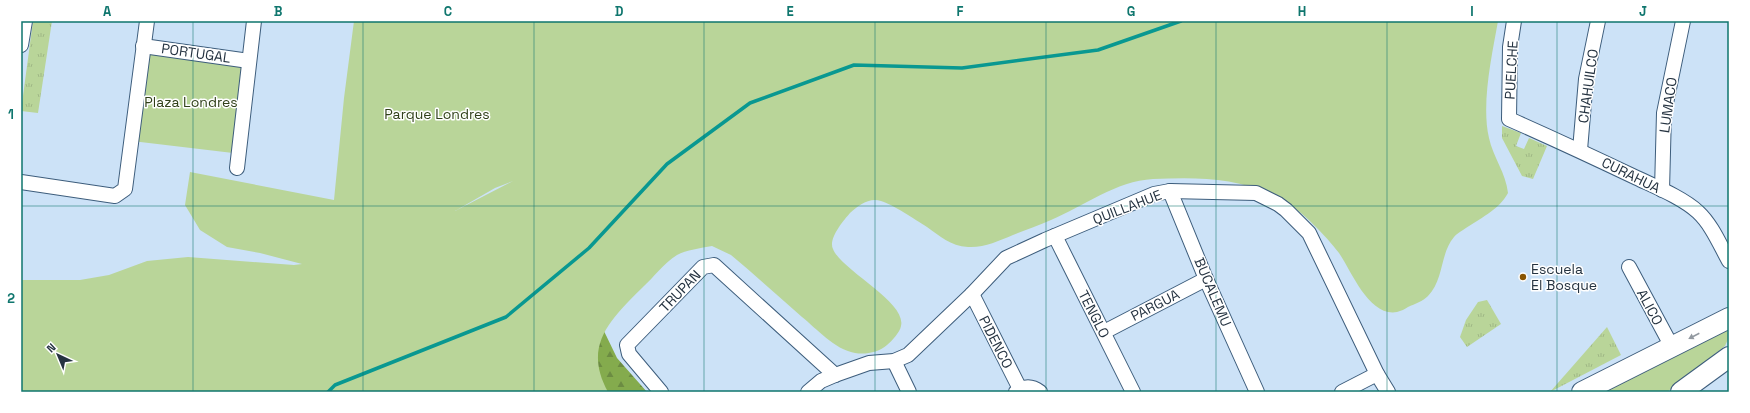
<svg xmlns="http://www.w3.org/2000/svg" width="1750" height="413" font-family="'Space Grotesk',sans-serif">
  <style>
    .grass { fill: url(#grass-tufts) }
    .forest { fill: url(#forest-firs) }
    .park { fill: #b9d599; fill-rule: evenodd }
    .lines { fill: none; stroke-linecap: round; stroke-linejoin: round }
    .stream { stroke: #099891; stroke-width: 3.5 }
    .street-casing { stroke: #3d5d7c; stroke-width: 16 }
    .secondary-casing { stroke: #3d5d7c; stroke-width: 22 }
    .street { stroke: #fff; stroke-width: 14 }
    .secondary { stroke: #fff; stroke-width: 20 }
    .oneway { fill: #9299a0 }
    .grid { fill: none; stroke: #0f766e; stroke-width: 1; stroke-opacity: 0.55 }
    .poi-dot { fill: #895401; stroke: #fff; stroke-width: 1.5 }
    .labels { text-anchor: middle; stroke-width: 3; stroke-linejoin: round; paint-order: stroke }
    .street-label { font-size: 14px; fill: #253341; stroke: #fff }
    .park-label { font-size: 14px; fill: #304019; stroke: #fff }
    .poi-label { font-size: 14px; fill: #253341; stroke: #fff; text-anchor: start }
    .neatline { fill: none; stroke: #0f766e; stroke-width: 1.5 }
    .grid-label { font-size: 13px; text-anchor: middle; font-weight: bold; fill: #0f766e }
  </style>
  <defs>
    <pattern id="grass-tufts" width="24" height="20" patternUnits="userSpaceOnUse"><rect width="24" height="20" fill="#b9d599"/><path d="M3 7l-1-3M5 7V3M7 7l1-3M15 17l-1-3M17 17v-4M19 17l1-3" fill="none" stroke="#9fb785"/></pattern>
    <pattern id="forest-firs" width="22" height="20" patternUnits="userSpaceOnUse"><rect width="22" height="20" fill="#84ab4d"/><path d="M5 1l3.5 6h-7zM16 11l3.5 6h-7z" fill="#6c8c42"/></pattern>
  </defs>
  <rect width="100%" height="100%" fill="#cce2f7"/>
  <g class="grass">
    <polygon points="33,21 52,21 38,113 21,111"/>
    <polygon points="1502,126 1521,133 1516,146 1524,149 1529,138 1547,146 1533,179 1522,176 1502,138"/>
    <polygon points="1487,300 1501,324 1467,347 1460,337 1466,320 1478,302"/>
    <polygon points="1607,327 1621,355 1550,392"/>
  </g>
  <polygon class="forest" points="602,327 617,358 647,392 597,392 585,370"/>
  <g class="park">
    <path d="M354,21H1498C1492,55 1481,104 1489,138C1493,157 1506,173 1508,193C1499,210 1479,219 1463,230C1460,232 1456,234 1454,237C1440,253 1444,280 1428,296C1423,301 1415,304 1408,307C1405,309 1401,311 1397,312C1369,317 1352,272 1339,253C1326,236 1302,211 1284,201C1241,177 1201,177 1153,179C1116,181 1084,206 1051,220C1038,226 1025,230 1013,235C998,241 984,248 968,247C950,246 940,236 927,227C916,220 892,204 881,201C869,197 858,206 850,213C843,221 828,239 833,249C841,270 907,302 901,326C900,332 892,341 887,345C879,352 866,355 855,353C834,349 817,329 802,317C778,296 755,275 731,255L712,246C701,248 686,250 677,255C664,263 654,277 643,287C611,319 582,345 608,392H21V280H80L109,275L147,261L188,257L294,265L302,264L260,253L227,247L200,230L185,205L190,172L334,200L344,98ZM513,181L455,211L495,188Z"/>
    <polygon points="142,49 242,63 233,153 132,141"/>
    <polygon points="1729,327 1729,337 1725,346 1667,392 1599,392"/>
  </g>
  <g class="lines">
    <polyline class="stream" points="328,392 335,385 506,317 589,248 667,164 750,103 854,65 962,68 1098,50 1181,21"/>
    <defs>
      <g id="street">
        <path d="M1514,21L1510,47L1509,119C1552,138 1595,158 1637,178C1656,187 1683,198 1698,212C1712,225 1720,245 1729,261"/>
        <polyline points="21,45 25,21"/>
        <polyline points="143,46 249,61"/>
        <polyline points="1580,150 1586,79 1598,21"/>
        <polyline points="237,168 254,21"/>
        <polyline points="21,182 115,196 125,189 147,21"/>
        <polyline points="1662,190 1664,113 1683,21"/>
        <polyline points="1170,191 1206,279 1257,392"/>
        <polyline points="1055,236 1133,392"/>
        <polyline points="1629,267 1672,347"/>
        <polyline points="972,294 1020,389"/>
        <polyline points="1104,332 1206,279"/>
        <polyline points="894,361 909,392"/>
        <polyline points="661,392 629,354 627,345 703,267 714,265 835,375"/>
        <polyline points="808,392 821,381 835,375 869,363 894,361 908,355 972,294 1006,258 1045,240 1154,194 1170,191 1256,193 1278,204 1286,210 1309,233 1377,374 1388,392"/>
        <path d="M1016,392C1024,386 1032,386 1040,392"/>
        <polyline points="1342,392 1377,374"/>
      </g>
      <g id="secondary">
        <polyline points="1582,392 1729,318"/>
        <polyline points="1681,392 1729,357"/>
      </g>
    </defs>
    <use href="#street" class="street-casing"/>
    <use href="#secondary" class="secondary-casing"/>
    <use href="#street" class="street"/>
    <use href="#secondary" class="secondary"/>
  </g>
  <defs><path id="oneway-solid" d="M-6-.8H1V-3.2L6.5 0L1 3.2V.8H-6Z"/></defs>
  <use class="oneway" href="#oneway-solid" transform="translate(1694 336) rotate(153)"/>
  <path class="grid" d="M193,21V392M363,21V392M534,21V392M704,21V392M875,21V392M1046,21V392M1216,21V392M1387,21V392M1557,21V392M21,206H1729"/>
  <circle class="poi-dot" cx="1523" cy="277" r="4"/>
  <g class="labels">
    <g class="street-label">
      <text transform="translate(196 53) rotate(8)" y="5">PORTUGAL</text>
      <text transform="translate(1511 70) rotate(-87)" y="5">PUELCHE</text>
      <text transform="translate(1588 86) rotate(-82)" y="5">CHAHUILCO</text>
      <text transform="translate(1668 105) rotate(-82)" y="5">LUMACO</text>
      <text transform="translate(1631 175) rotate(26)" y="5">CURAHUA</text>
      <text transform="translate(1127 207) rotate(-21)" y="5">QUILLAHUE</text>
      <text transform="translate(680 291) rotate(-46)" y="5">TRUPAN</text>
      <text transform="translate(1213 292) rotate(67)" y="5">BUCALEMU</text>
      <text transform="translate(1155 305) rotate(-27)" y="5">PARGUA</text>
      <text transform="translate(1650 307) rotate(62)" y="5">ALICO</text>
      <text transform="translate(1094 314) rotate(63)" y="5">TENGLO</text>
      <text transform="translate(996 342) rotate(63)" y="5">PIDENCO</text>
    </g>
    <g class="park-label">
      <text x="191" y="107">Plaza Londres</text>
      <text x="437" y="119">Parque Londres</text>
    </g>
    <g class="poi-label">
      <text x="1531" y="274">Escuela<tspan x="1531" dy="16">El Bosque</tspan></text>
    </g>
  </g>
  <rect width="1750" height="413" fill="none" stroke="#ffffff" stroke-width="44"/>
  <g transform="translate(58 355) rotate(316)" stroke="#ffffff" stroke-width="3" paint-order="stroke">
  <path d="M0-3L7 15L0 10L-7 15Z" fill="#253341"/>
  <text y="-6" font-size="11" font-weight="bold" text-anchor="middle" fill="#253341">N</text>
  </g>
  <rect x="22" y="22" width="1706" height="369" class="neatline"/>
  <g class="grid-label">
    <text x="107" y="16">A</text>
    <text x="278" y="16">B</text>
    <text x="448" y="16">C</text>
    <text x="619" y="16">D</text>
    <text x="790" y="16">E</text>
    <text x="960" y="16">F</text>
    <text x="1131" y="16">G</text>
    <text x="1302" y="16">H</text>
    <text x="1472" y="16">I</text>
    <text x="1643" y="16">J</text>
    <text x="11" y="119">1</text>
    <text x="11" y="303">2</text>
  </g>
</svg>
